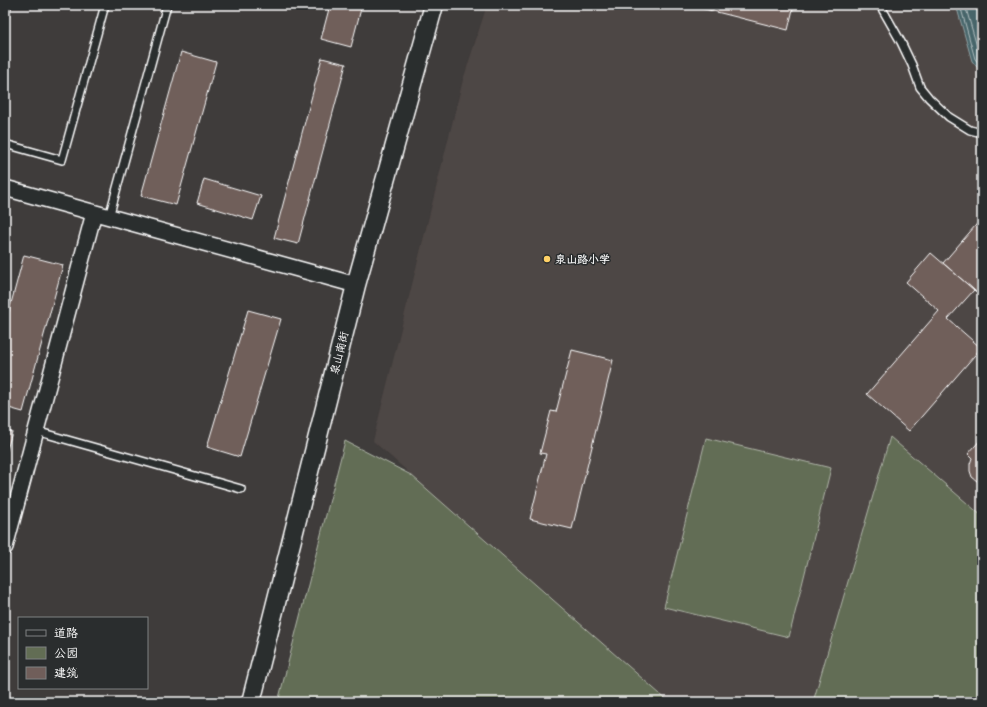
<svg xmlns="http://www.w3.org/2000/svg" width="987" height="707" font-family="Delius,'LXGW WenKai TC',sans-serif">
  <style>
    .built { fill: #4e4644 }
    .green { fill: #626d54; stroke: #b0b6aa }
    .water { fill: #47656a; stroke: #91a3a6 }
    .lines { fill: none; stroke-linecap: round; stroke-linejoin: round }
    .shore { stroke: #b5c1c3; stroke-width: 1 }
    .building { fill: #705e5a; stroke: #fff }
    .service-casing { stroke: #fff; stroke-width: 10 }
    .minor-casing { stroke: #fff; stroke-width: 18 }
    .tertiary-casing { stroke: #fff; stroke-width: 21 }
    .service { stroke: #2a2d2e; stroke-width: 7 }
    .minor { stroke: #2a2d2e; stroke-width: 15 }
    .tertiary { stroke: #2a2d2e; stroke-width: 18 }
    .poi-dot { fill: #ffd166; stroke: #2a2d2e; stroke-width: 1.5 }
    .labels { text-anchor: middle; stroke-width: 3; stroke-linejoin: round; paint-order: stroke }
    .poi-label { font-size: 11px; font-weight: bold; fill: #fff; stroke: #2a2d2e; text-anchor: start }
    .street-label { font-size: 11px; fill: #fff; stroke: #2a2d2e }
  </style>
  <rect width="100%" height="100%" fill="#3f3c3b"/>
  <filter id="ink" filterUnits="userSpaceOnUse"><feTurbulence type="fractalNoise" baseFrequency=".025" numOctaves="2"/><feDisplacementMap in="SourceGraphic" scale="8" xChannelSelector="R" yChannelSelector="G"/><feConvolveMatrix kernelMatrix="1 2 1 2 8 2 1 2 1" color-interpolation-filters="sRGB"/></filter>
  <g filter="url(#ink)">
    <polygon class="built" points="487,5 982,5 982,516 890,438 813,702 669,702 373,441 463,80"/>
    <g class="green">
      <polygon points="890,437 982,516 982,702 813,702"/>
      <polygon points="706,438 831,468 789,637 664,607"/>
      <polygon points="345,441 411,475 669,702 278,702"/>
    </g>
    <polygon class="water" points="956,5 982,5 982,73 972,61"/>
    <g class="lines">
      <g class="shore">
        <polyline points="960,5 975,59 982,67"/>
        <polyline points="965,5 980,57 982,59"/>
      </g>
    </g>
    <g class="building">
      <polygon points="5,5 12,5 5,31"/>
      <polygon points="330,5 362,5 351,47 321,39"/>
      <polygon points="689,5 794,5 788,30"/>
      <polygon points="181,52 216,62 176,205 141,196"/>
      <polygon points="322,58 346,64 298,244 274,238"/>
      <polygon points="204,179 261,196 253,220 197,203"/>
      <polygon points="982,218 982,297 943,263"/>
      <polygon points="931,253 974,290 948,319 981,348 909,431 867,394 939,311 906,282"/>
      <polygon points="24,255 63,265 23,412 5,407 5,326"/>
      <polygon points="248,310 281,319 240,457 207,447"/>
      <polygon points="572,350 613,360 572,529 530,519 546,454 540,453 551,411 556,412"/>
      <polygon points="5,430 12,432 5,457"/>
      <polygon points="982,438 982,485 972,477 970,471 970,464 972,458 968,454"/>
    </g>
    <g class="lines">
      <defs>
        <g id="service">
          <polyline points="880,5 901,42 912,65 920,87 929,98 949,117 970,130 982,133"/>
          <polyline points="5,144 62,160 105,5"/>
          <polyline points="109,217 167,5"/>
          <polyline points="36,431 241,489"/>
        </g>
        <g id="minor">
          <polyline points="5,188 356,285"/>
          <polyline points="5,547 94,213"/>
        </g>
        <polyline id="tertiary" points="251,702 356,285 434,5"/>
      </defs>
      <use href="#service" class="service-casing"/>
      <use href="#minor" class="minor-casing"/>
      <use href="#tertiary" class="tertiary-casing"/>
      <use href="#service" class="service"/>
      <use href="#minor" class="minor"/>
      <use href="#tertiary" class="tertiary"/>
    </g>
  </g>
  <circle class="poi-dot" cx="547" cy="259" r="4"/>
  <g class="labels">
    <g class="poi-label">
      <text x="555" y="263">泉山路小学</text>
    </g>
    <g class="street-label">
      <text transform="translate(339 353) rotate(-76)" y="4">泉山南街</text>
    </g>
  </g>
  <rect width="987" height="707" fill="none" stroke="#2a2d2e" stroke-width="20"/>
  <rect x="10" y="10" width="967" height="687" fill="none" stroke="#fff" stroke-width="1.5" filter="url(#ink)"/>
  <rect x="18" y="617" width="130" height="72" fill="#2a2d2e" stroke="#7f8182"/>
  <rect x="26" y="630" width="20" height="6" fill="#2a2d2e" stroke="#7f8182"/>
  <text x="54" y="637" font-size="12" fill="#ffffff">道路</text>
  <rect x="26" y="647" width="20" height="12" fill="#626d54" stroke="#7f8182"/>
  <text x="54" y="657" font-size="12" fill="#ffffff">公园</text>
  <rect x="26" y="667" width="20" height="12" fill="#705e5a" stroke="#7f8182"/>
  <text x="54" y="677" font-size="12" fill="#ffffff">建筑</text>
</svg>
